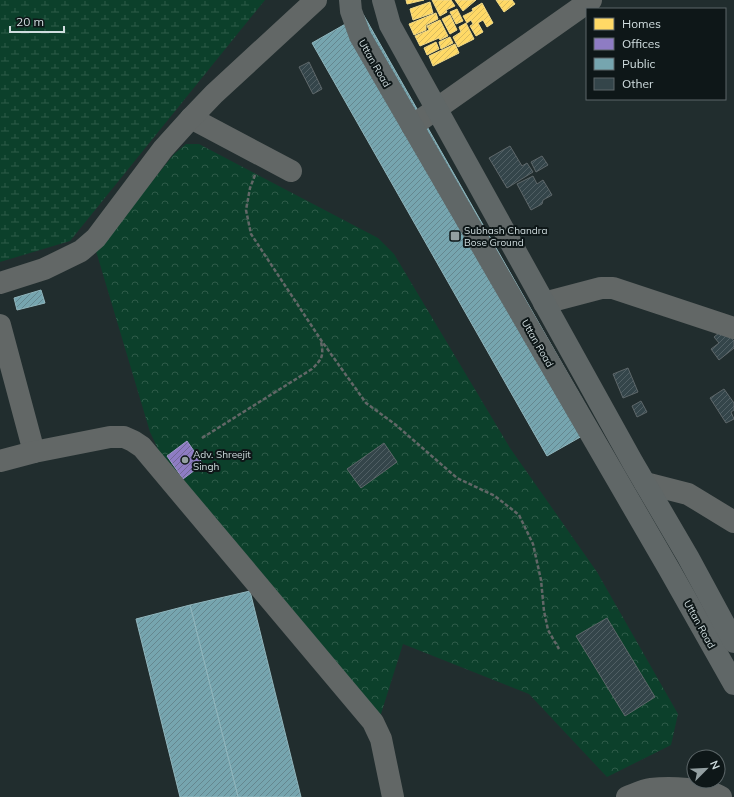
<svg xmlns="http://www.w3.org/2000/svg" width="734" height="797" font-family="Mulish,sans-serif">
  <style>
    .wetland { fill: url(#wetland-marsh) }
    .park { fill: url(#park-crowns) }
    .homes { fill: url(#homes-hatch); stroke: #f1da8a }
    .offices { fill: url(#offices-hatch); stroke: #a299cb }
    .public { fill: url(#public-hatch); stroke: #91b6bd }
    .building { fill: url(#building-hatch); stroke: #5e676a }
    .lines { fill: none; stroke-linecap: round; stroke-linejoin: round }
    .path { stroke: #626767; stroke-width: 2.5; stroke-dasharray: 4 2; stroke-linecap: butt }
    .minor { stroke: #626766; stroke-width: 22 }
    .major { stroke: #606767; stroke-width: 22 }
    .poi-dot { fill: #939fa1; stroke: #0e1718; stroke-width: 1.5 }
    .labels { text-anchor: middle; stroke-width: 4; stroke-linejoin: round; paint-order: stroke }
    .street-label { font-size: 10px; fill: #d0dddf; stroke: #0e1718 }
    .poi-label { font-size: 10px; fill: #d0dddf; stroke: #0e1718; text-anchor: start }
  </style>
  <defs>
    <pattern id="wetland-marsh" width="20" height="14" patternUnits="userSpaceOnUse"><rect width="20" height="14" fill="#0c402b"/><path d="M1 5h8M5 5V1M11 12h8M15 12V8" fill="none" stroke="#2e5b49"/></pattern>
    <pattern id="park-crowns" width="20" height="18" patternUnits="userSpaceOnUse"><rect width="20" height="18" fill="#0c402b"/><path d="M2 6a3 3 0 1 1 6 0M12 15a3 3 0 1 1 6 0" fill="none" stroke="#2e5b49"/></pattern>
    <pattern id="homes-hatch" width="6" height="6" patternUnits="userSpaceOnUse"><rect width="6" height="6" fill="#ffd966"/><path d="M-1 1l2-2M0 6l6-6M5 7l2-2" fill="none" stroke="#d8bb5f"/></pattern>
    <pattern id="offices-hatch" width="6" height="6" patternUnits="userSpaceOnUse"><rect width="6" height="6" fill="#8e7cc3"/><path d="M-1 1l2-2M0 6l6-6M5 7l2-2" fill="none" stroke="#726896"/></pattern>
    <pattern id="public-hatch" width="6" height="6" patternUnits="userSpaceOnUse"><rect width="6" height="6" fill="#76a5af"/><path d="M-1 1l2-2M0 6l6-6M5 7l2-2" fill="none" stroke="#65878f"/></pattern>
    <pattern id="building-hatch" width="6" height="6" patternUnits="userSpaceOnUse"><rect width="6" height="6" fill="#34454a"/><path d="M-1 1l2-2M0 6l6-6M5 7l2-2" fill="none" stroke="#505f64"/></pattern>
  </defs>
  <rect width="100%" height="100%" fill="#212d2e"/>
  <polygon class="wetland" points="0,0 265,0 70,241 0,262"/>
  <polygon class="park" points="186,144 199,144 378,238 394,254 510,448 597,572 678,714 671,745 607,777 529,694 403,644 380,717 165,464 150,432 96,251 174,154"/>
  <g class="homes">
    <polygon points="406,0 424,0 407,4"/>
    <polygon points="432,0 451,0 455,6 446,10 447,12 440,16"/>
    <polygon points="455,0 476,0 463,11"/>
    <polygon points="496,0 512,0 515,4 504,12"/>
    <polygon points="430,2 433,13 413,20 410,9"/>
    <polygon points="482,3 493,23 487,27 483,20 478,23 483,32 476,36 470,26 473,24 471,20 467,23 463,16 473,11 472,9"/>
    <polygon points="457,9 463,21 456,24 450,12"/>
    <polygon points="436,13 438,19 426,25 426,30 414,35 409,24"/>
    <polygon points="450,15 457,30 450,34 442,19"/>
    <polygon points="440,20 448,36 440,40 439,38 420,46 415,36 429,30 427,26"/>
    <polygon points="466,23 474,39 458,47 453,37 461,32 459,27"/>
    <polygon points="450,37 453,43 441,49 439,42"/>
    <polygon points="436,42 439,49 427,55 424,48"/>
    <polygon points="455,44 459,53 433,66 429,56"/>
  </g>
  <polygon class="offices" points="187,441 203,464 183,479 167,456"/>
  <g class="public">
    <polygon points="363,14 598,427 547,456 312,43"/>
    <polygon points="41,290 45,303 17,310 14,298"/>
    <polygon points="250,591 301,797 238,797 190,605"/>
    <polygon points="190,605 238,797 180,797 136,619"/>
  </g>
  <g class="building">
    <polygon points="309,62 322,89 313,94 299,67"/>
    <polygon points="510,146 522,166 527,163 533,172 507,188 489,158"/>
    <polygon points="542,156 548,165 536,172 531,162"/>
    <polygon points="533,176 537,184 543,180 552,195 543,200 542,204 531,210 517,184"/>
    <polygon points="724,329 734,341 734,348 719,360 711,349 719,343 714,337"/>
    <polygon points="628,368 638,392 623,398 613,374"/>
    <polygon points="724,389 734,403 734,410 731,412 734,419 726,423 710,398"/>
    <polygon points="641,401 647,412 637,417 632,406"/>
    <polygon points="384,443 397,462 361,488 347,469"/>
    <polygon points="607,618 655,697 625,716 576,636"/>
  </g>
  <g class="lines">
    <g class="path">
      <polyline points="255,175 250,188 246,210 251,234 321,340 366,403 396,425 457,478 495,496 519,515 533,544 541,580 544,611 548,630 559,649"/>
      <path d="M202,438L312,369C322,359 324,356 321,342"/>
    </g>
    <g class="minor">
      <polyline points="191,118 291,171"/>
      <polyline points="412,126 591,0"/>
      <polyline points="0,283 44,269 81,251 96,238 163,149 191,118 214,94 316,0"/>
      <polyline points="544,303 601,288 613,288 734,328"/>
      <polyline points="0,325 34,452"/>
      <polyline points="0,461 34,452 110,437 124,437 133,441 142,447 373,722 381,739 393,797"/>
      <polyline points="645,483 688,494 734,522"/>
      <path d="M627,797C635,794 643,790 651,789C668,787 707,788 721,797"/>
    </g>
    <g class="major">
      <polyline points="350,0 351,11 360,36 669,569 734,684"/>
      <polyline points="383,0 390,25 633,463 688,557 734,642"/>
    </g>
  </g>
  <g class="poi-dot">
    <rect x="450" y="231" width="10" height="10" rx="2"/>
    <circle cx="185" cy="460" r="4"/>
  </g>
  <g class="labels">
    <g class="street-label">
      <text transform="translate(375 63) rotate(60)" y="4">Uttan Road</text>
      <text transform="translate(538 343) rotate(60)" y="4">Uttan Road</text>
      <text transform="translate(700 624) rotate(61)" y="4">Uttan Road</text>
    </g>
    <g class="poi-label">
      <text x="464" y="234">Subhash Chandra<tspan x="464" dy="12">Bose Ground</tspan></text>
      <text x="193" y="458">Adv. Shreejit<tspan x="193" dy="12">Singh</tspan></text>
    </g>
  </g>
  <rect x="586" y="8" width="140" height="92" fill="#0e1718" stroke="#5c6668"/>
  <rect x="594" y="18" width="20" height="12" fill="#ffd966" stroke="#5c6668"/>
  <text x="622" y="28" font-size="12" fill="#d0dddf">Homes</text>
  <rect x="594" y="38" width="20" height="12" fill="#8e7cc3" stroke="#5c6668"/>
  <text x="622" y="48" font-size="12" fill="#d0dddf">Offices</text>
  <rect x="594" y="58" width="20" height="12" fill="#76a5af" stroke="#5c6668"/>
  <text x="622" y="68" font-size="12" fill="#d0dddf">Public</text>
  <rect x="594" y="78" width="20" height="12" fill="#34454a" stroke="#5c6668"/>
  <text x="622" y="88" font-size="12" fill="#d0dddf">Other</text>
  <g transform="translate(706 769) rotate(66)"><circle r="19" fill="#0e1718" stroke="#5c6668"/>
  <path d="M0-3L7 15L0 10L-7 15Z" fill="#939fa1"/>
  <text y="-6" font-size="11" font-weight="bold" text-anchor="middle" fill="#d0dddf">N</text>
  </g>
  <path d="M10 26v6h54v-6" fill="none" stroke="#d0dddf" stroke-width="2"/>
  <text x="16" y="26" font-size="12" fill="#d0dddf" stroke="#0e1718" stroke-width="3" paint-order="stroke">20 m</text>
</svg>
